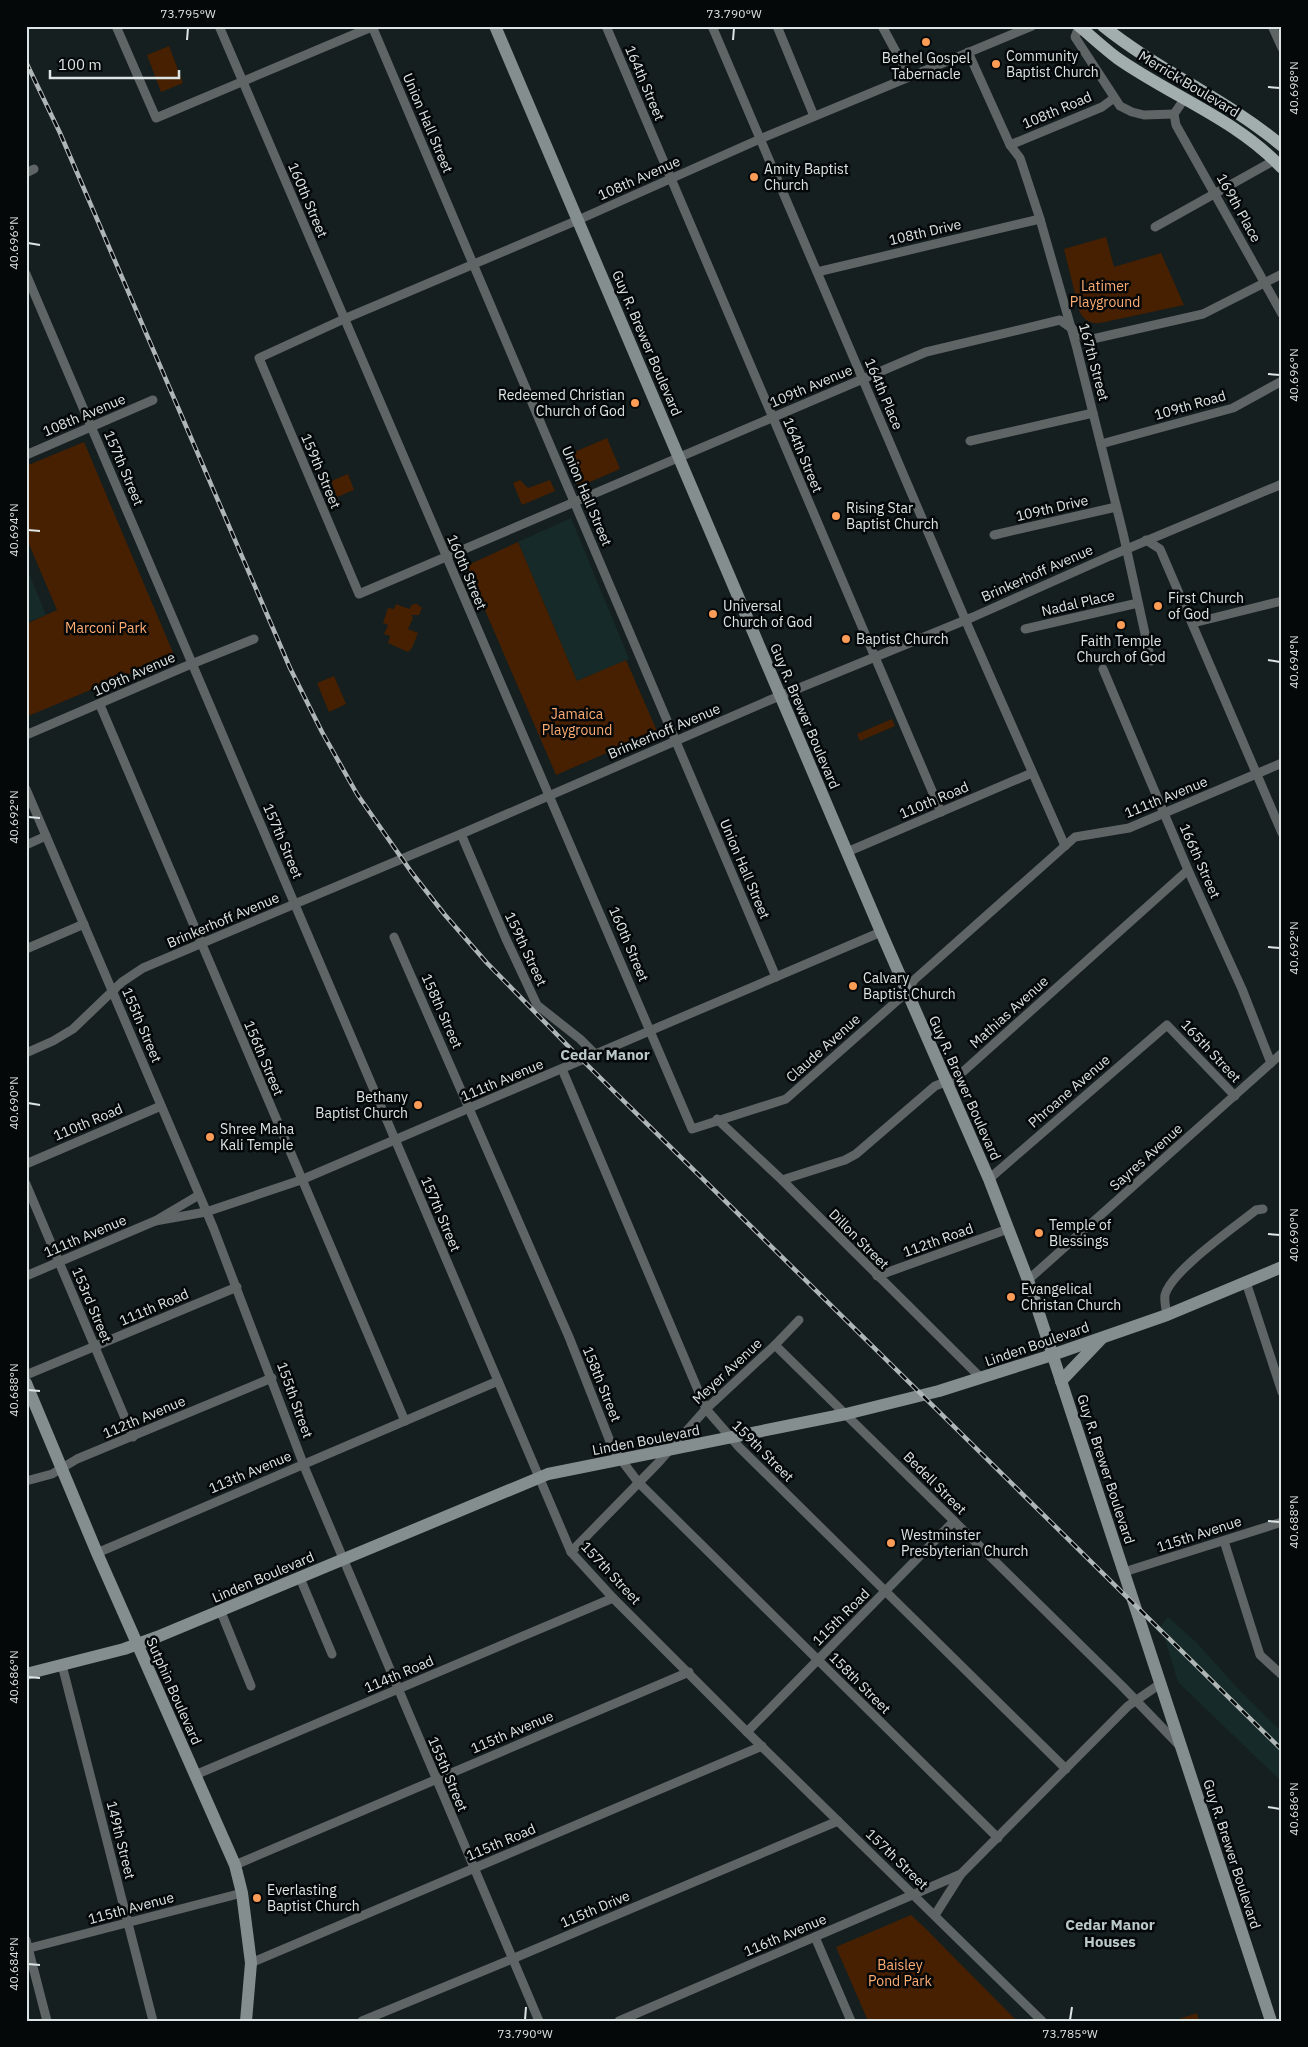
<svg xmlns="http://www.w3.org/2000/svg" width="1308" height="2047" font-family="'IBM Plex Sans',sans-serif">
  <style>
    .built { fill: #172a2a }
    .green { fill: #462001 }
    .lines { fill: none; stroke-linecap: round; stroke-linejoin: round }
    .minor { stroke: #5f6465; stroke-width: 9 }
    .secondary { stroke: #858e8e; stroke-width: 12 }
    .primary { stroke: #a2adae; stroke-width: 12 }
    .rail-casing { stroke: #afb6b6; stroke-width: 4.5 }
    .rail { stroke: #050808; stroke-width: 2.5; stroke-dasharray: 8; stroke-linecap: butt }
    .ticks { fill: none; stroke: #dde4e4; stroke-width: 2 }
    .poi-dot { fill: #fd9c56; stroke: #050808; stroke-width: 2 }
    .labels { text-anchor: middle; stroke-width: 5; stroke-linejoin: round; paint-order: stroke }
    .poi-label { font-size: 14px; fill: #dde4e4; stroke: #050808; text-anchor: start }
    .street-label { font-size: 14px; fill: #dde4e4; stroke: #050808 }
    .park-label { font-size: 14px; fill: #ffac73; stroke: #050808 }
    .neighbourhood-label { font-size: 15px; font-weight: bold; fill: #bbc8c9; stroke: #050808 }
    .neatline { fill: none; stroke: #dde4e4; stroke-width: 2 }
    .ticks-label { font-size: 12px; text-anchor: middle; fill: #dde4e4 }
  </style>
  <rect width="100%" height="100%" fill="#151f1f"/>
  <g class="built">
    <polygon points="571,518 629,659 577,681 518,542"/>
    <polygon points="26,566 46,615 26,623"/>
    <polygon points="1168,1617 1197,1643 1242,1693 1282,1732 1282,1782 1178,1682 1161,1626"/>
  </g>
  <g class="green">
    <polygon points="169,46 183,83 161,92 147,55"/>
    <path d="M1106,237L1114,267L1161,253L1184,305L1100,323C1090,324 1083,320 1079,310L1064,249Z"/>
    <polygon points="607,438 620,469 578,487 565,456"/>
    <polygon points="84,442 174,655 26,717 26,624 57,610 26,537 26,466"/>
    <polygon points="348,474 354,490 337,497 331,481"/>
    <polygon points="520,480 528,488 550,480 555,491 522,505 513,483"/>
    <polygon points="518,542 577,681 626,660 657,731 556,775 466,566"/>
    <polygon points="396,604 409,609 413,604 417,604 422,608 419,615 411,615 413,618 408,629 418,633 412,648 408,652 388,643 390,636 384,634 388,625 383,623 388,608 394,609"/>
    <polygon points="334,676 346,704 329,712 317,683"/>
    <polygon points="892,719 895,726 860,741 857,734"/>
    <polygon points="911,1915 924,1927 1017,2021 868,2021 836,1947"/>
    <polygon points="1197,2013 1199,2021 1177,2021 1176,2020"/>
  </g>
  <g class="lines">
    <g class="minor">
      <polyline points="116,26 156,118 374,26"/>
      <polyline points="219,26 692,1129 786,1099 907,992 914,980 1075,837 1129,828 1282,763"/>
      <polyline points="372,26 776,977"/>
      <polyline points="606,26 941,812"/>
      <polyline points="712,26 971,633 1065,846"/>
      <polyline points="777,26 814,116"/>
      <polyline points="882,26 909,76"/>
      <polyline points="1032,26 760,139 578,220 344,319 259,358 359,594 926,352 1060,320 1088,340 1203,314 1282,274"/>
      <polyline points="1272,26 1282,48"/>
      <polyline points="1079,27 1075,37 1120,106 1132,112 1144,115 1174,114"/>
      <polyline points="968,52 1010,145 1020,158 1040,219 1076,345 1123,533 1151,661"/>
      <polyline points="1185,98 1174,114 1176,125 1282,314"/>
      <polyline points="1010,145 1102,107 1114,98"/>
      <polyline points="26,173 34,169"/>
      <polyline points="1155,227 1275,160"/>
      <polyline points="817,272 1040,219"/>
      <polyline points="26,274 571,1552 613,1598 747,1732 1042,2021"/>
      <polyline points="970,441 1093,413"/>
      <polyline points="1101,444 1233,408 1282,381"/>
      <polyline points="26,455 153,400"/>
      <polyline points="994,535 1116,507"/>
      <polyline points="1146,540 1160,549 1282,833"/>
      <polyline points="1193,623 1282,601"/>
      <polyline points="1025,629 1138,603"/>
      <polyline points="1103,669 1188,870 1242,989 1271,1063"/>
      <polyline points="100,705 405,1421"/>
      <polyline points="26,735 184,667 254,639"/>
      <polyline points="26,789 213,1227 306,1471 539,2021"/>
      <polyline points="461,834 506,939 537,1005 580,1039 596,1055"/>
      <polyline points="26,845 46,836"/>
      <polyline points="847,852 1032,773"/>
      <polyline points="394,937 569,1337 613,1449 638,1482 998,1838"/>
      <polyline points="26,949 84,924"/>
      <polyline points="26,1053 53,1041 73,1029 122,982 143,968 461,834 770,700 973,617 1110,556 1282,484"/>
      <polyline points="562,1069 706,1409 739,1447 1066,1769"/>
      <polyline points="717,1119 782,1180 981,1378"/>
      <polyline points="26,1164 161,1106"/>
      <polyline points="989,1179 1167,1025 1235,1096"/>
      <polyline points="782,1180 845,1160 856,1154 935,1086 956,1078 1188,870"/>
      <polyline points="26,1184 133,1437"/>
      <polyline points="155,1221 206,1212 301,1180 881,932"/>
      <polyline points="26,1276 155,1221 199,1195"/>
      <polyline points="877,1276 1008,1229"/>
      <polyline points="1028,1280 1282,1053"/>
      <polyline points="1246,1282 1282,1392"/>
      <path d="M1167,1315C1166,1309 1164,1301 1165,1295C1171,1271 1235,1227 1256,1210L1263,1209"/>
      <polyline points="775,1345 1122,1686 1178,1744"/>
      <polyline points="26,1375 237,1287"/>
      <polyline points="26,1481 52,1474 77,1459 272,1378"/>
      <polyline points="1224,1541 1260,1655 1282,1675"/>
      <polyline points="571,1552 658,1463 706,1409 775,1345 799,1320"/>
      <polyline points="97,1553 498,1381"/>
      <polyline points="1124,1572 1282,1522"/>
      <polyline points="300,1578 332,1654"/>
      <polyline points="221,1612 251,1686"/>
      <polyline points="62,1665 153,2021"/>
      <polyline points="747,1732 954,1521"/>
      <polyline points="195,1775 613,1598"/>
      <polyline points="235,1865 689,1672"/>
      <polyline points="935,1915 961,1874"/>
      <polyline points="815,1937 851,2021"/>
      <polyline points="26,1940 47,2021"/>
      <polyline points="26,1949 242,1893"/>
      <polyline points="251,1963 762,1746"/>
      <polyline points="362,2021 512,1959 838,1821"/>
      <polyline points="619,2021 961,1874 1128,1706 1160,1684"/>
    </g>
    <g class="secondary">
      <polyline points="495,26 881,932 989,1179 1028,1280 1271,2021"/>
      <polyline points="1061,1381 1101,1339"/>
      <polyline points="26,1383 97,1553 235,1865 242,1893 251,1963 246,2021"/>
      <polyline points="26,1674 124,1649 157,1637 548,1474 846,1414 939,1391 1052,1355 1167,1315 1282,1267"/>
    </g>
    <g class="primary">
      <path d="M1079,26C1092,37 1104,48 1117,58C1171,96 1236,119 1282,168"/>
      <path d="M1103,26C1159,71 1226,99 1282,146"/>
    </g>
    <defs>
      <polyline id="rail" points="26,62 60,133 290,668 322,732 357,794 412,873 445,915 487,963 570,1048 1282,1750"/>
    </defs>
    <use href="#rail" class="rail-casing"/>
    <use href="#rail" class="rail"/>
  </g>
  <path class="ticks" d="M187,40L188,28M733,40L734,28M1268,87L1280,88M28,243L40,245M1268,374L1280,375M28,530L40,531M1268,660L1280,662M28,817L40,818M1268,947L1280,948M28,1103L40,1105M1268,1234L1280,1235M28,1390L40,1391M1268,1521L1280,1522M28,1677L40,1678M1268,1807L1280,1809M28,1964L40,1965M525,2020L526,2007M1070,2020L1072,2007"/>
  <g class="poi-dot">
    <circle cx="926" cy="42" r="5"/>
    <circle cx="996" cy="64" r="5"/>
    <circle cx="754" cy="177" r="5"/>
    <circle cx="635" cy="403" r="5"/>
    <circle cx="836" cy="516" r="5"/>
    <circle cx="1158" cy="606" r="5"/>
    <circle cx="713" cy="614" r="5"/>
    <circle cx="1121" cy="625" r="5"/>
    <circle cx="846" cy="639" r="5"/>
    <circle cx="853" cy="986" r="5"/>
    <circle cx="418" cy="1105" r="5"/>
    <circle cx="210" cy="1137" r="5"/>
    <circle cx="1039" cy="1233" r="5"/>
    <circle cx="1011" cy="1297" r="5"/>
    <circle cx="891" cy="1543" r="5"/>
    <circle cx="257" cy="1898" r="5"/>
  </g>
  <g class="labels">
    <g class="poi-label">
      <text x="1006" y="61">Community<tspan x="1006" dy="16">Baptist Church</tspan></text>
      <text x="926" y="63" text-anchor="middle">Bethel Gospel<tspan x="926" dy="16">Tabernacle</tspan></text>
      <text x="764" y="174">Amity Baptist<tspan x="764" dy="16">Church</tspan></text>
      <text x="625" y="400" text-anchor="end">Redeemed Christian<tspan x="625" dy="16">Church of God</tspan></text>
      <text x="846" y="513">Rising Star<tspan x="846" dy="16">Baptist Church</tspan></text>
      <text x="1168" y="603">First Church<tspan x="1168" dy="16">of God</tspan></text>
      <text x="723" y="611">Universal<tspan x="723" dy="16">Church of God</tspan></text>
      <text x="856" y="644">Baptist Church</text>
      <text x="1121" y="646" text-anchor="middle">Faith Temple<tspan x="1121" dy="16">Church of God</tspan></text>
      <text x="863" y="983">Calvary<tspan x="863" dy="16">Baptist Church</tspan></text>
      <text x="408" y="1102" text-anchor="end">Bethany<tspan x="408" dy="16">Baptist Church</tspan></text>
      <text x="220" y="1134">Shree Maha<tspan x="220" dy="16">Kali Temple</tspan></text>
      <text x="1049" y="1230">Temple of<tspan x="1049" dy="16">Blessings</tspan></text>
      <text x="1021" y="1294">Evangelical<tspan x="1021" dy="16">Christan Church</tspan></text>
      <text x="901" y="1540">Westminster<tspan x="901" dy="16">Presbyterian Church</tspan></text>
      <text x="267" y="1895">Everlasting<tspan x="267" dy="16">Baptist Church</tspan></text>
    </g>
    <g class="street-label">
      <text transform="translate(645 83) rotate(67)" y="5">164th Street</text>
      <text transform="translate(1189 84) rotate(31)" y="5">Merrick Boulevard</text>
      <text transform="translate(1057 110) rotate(-23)" y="5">108th Road</text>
      <text transform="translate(428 123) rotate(67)" y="5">Union Hall Street</text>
      <text transform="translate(639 178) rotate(-24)" y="5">108th Avenue</text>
      <text transform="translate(308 200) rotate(67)" y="5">160th Street</text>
      <text transform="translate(1239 208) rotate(61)" y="5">169th Place</text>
      <text transform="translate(925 232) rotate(-13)" y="5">108th Drive</text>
      <text transform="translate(647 343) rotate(67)" y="5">Guy R. Brewer Boulevard</text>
      <text transform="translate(1094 362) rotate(75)" y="5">167th Street</text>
      <text transform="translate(811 386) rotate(-23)" y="5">109th Avenue</text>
      <text transform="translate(884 394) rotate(67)" y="5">164th Place</text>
      <text transform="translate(1190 405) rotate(-16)" y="5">109th Road</text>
      <text transform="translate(84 415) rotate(-23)" y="5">108th Avenue</text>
      <text transform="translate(803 455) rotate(67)" y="5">164th Street</text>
      <text transform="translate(124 468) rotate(67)" y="5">157th Street</text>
      <text transform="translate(321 471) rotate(67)" y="5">159th Street</text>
      <text transform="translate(587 496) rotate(67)" y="5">Union Hall Street</text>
      <text transform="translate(1052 508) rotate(-13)" y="5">109th Drive</text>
      <text transform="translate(467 572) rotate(67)" y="5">160th Street</text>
      <text transform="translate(1037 573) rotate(-24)" y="5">Brinkerhoff Avenue</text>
      <text transform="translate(1078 603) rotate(-13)" y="5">Nadal Place</text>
      <text transform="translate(134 674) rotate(-24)" y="5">109th Avenue</text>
      <text transform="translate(805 716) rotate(67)" y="5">Guy R. Brewer Boulevard</text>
      <text transform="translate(664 731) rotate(-23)" y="5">Brinkerhoff Avenue</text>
      <text transform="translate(1166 797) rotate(-22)" y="5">111th Avenue</text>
      <text transform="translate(934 800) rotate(-23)" y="5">110th Road</text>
      <text transform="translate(283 841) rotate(67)" y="5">157th Street</text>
      <text transform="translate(1200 861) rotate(66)" y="5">166th Street</text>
      <text transform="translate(745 869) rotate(67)" y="5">Union Hall Street</text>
      <text transform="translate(223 920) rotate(-23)" y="5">Brinkerhoff Avenue</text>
      <text transform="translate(629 944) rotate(67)" y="5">160th Street</text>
      <text transform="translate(526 949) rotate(65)" y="5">159th Street</text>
      <text transform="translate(442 1011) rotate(66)" y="5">158th Street</text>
      <text transform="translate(1009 1012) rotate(-42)" y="5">Mathias Avenue</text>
      <text transform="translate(142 1025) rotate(67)" y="5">155th Street</text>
      <text transform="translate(823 1048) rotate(-42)" y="5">Claude Avenue</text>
      <text transform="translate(1211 1051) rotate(47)" y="5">165th Street</text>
      <text transform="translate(264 1058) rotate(67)" y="5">156th Street</text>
      <text transform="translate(502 1080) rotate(-23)" y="5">111th Avenue</text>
      <text transform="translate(965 1088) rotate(66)" y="5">Guy R. Brewer Boulevard</text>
      <text transform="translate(1069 1091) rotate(-41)" y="5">Phroane Avenue</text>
      <text transform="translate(88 1122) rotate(-23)" y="5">110th Road</text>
      <text transform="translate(1146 1157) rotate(-42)" y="5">Sayres Avenue</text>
      <text transform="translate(441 1214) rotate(67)" y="5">157th Street</text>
      <text transform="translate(85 1236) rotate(-23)" y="5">111th Avenue</text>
      <text transform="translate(859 1239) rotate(45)" y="5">Dillon Street</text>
      <text transform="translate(938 1240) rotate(-20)" y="5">112th Road</text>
      <text transform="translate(92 1305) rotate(67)" y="5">153rd Street</text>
      <text transform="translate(154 1307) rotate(-23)" y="5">111th Road</text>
      <text transform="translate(1037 1344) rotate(-19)" y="5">Linden Boulevard</text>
      <text transform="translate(727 1371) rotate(-43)" y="5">Meyer Avenue</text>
      <text transform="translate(602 1384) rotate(68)" y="5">158th Street</text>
      <text transform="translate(295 1400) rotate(70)" y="5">155th Street</text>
      <text transform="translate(144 1417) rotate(-23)" y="5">112th Avenue</text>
      <text transform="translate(646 1440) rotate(-11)" y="5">Linden Boulevard</text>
      <text transform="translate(763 1451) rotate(45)" y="5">159th Street</text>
      <text transform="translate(1106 1469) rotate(72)" y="5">Guy R. Brewer Boulevard</text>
      <text transform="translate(250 1472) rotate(-23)" y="5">113th Avenue</text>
      <text transform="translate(935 1483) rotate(45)" y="5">Bedell Street</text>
      <text transform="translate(1199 1534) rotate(-18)" y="5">115th Avenue</text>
      <text transform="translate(611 1573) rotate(47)" y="5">157th Street</text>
      <text transform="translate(263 1577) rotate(-23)" y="5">Linden Boulevard</text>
      <text transform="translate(841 1617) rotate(-45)" y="5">115th Road</text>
      <text transform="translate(399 1674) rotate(-23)" y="5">114th Road</text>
      <text transform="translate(860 1683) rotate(45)" y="5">158th Street</text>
      <text transform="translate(174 1691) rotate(66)" y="5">Sutphin Boulevard</text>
      <text transform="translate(512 1732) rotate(-23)" y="5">115th Avenue</text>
      <text transform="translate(448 1774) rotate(67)" y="5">155th Street</text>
      <text transform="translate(121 1840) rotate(76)" y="5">149th Street</text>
      <text transform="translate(501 1842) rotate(-23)" y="5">115th Road</text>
      <text transform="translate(1232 1854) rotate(72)" y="5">Guy R. Brewer Boulevard</text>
      <text transform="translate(897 1859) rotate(44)" y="5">157th Street</text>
      <text transform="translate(131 1908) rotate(-15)" y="5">115th Avenue</text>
      <text transform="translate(595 1909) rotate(-23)" y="5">115th Drive</text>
      <text transform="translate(785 1935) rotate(-23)" y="5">116th Avenue</text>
    </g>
    <g class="park-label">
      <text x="1105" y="291">Latimer<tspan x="1105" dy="16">Playground</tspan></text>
      <text x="106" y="633">Marconi Park</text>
      <text x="577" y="719">Jamaica<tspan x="577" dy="16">Playground</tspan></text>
      <text x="900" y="1970">Baisley<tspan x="900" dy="16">Pond Park</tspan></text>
    </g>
    <g class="neighbourhood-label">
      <text x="605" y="1060">Cedar Manor</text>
      <text x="1110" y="1930">Cedar Manor<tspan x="1110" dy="17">Houses</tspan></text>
    </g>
  </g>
  <rect width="1308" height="2047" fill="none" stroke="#050808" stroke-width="55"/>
  <path d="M50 70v8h129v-8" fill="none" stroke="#dde4e4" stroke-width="2.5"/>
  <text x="58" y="70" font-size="15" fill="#dde4e4" stroke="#050808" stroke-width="4" paint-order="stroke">100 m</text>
  <rect x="28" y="28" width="1252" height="1992" class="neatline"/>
  <g class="ticks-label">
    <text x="188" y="18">73.795°W</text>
    <text x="734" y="18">73.790°W</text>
    <text transform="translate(1294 88) rotate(-90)" y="4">40.698°N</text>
    <text transform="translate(14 243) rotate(-90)" y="4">40.696°N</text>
    <text transform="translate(1294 375) rotate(-90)" y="4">40.696°N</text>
    <text transform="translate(14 530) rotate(-90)" y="4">40.694°N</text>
    <text transform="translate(1294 662) rotate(-90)" y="4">40.694°N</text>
    <text transform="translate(14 817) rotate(-90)" y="4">40.692°N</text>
    <text transform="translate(1294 948) rotate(-90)" y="4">40.692°N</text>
    <text transform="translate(14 1103) rotate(-90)" y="4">40.690°N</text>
    <text transform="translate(1294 1235) rotate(-90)" y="4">40.690°N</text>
    <text transform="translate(14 1390) rotate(-90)" y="4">40.688°N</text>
    <text transform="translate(1294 1522) rotate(-90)" y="4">40.688°N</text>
    <text transform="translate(14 1677) rotate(-90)" y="4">40.686°N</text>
    <text transform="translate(1294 1809) rotate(-90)" y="4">40.686°N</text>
    <text transform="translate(14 1964) rotate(-90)" y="4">40.684°N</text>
    <text x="525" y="2038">73.790°W</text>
    <text x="1070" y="2038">73.785°W</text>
  </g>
</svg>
